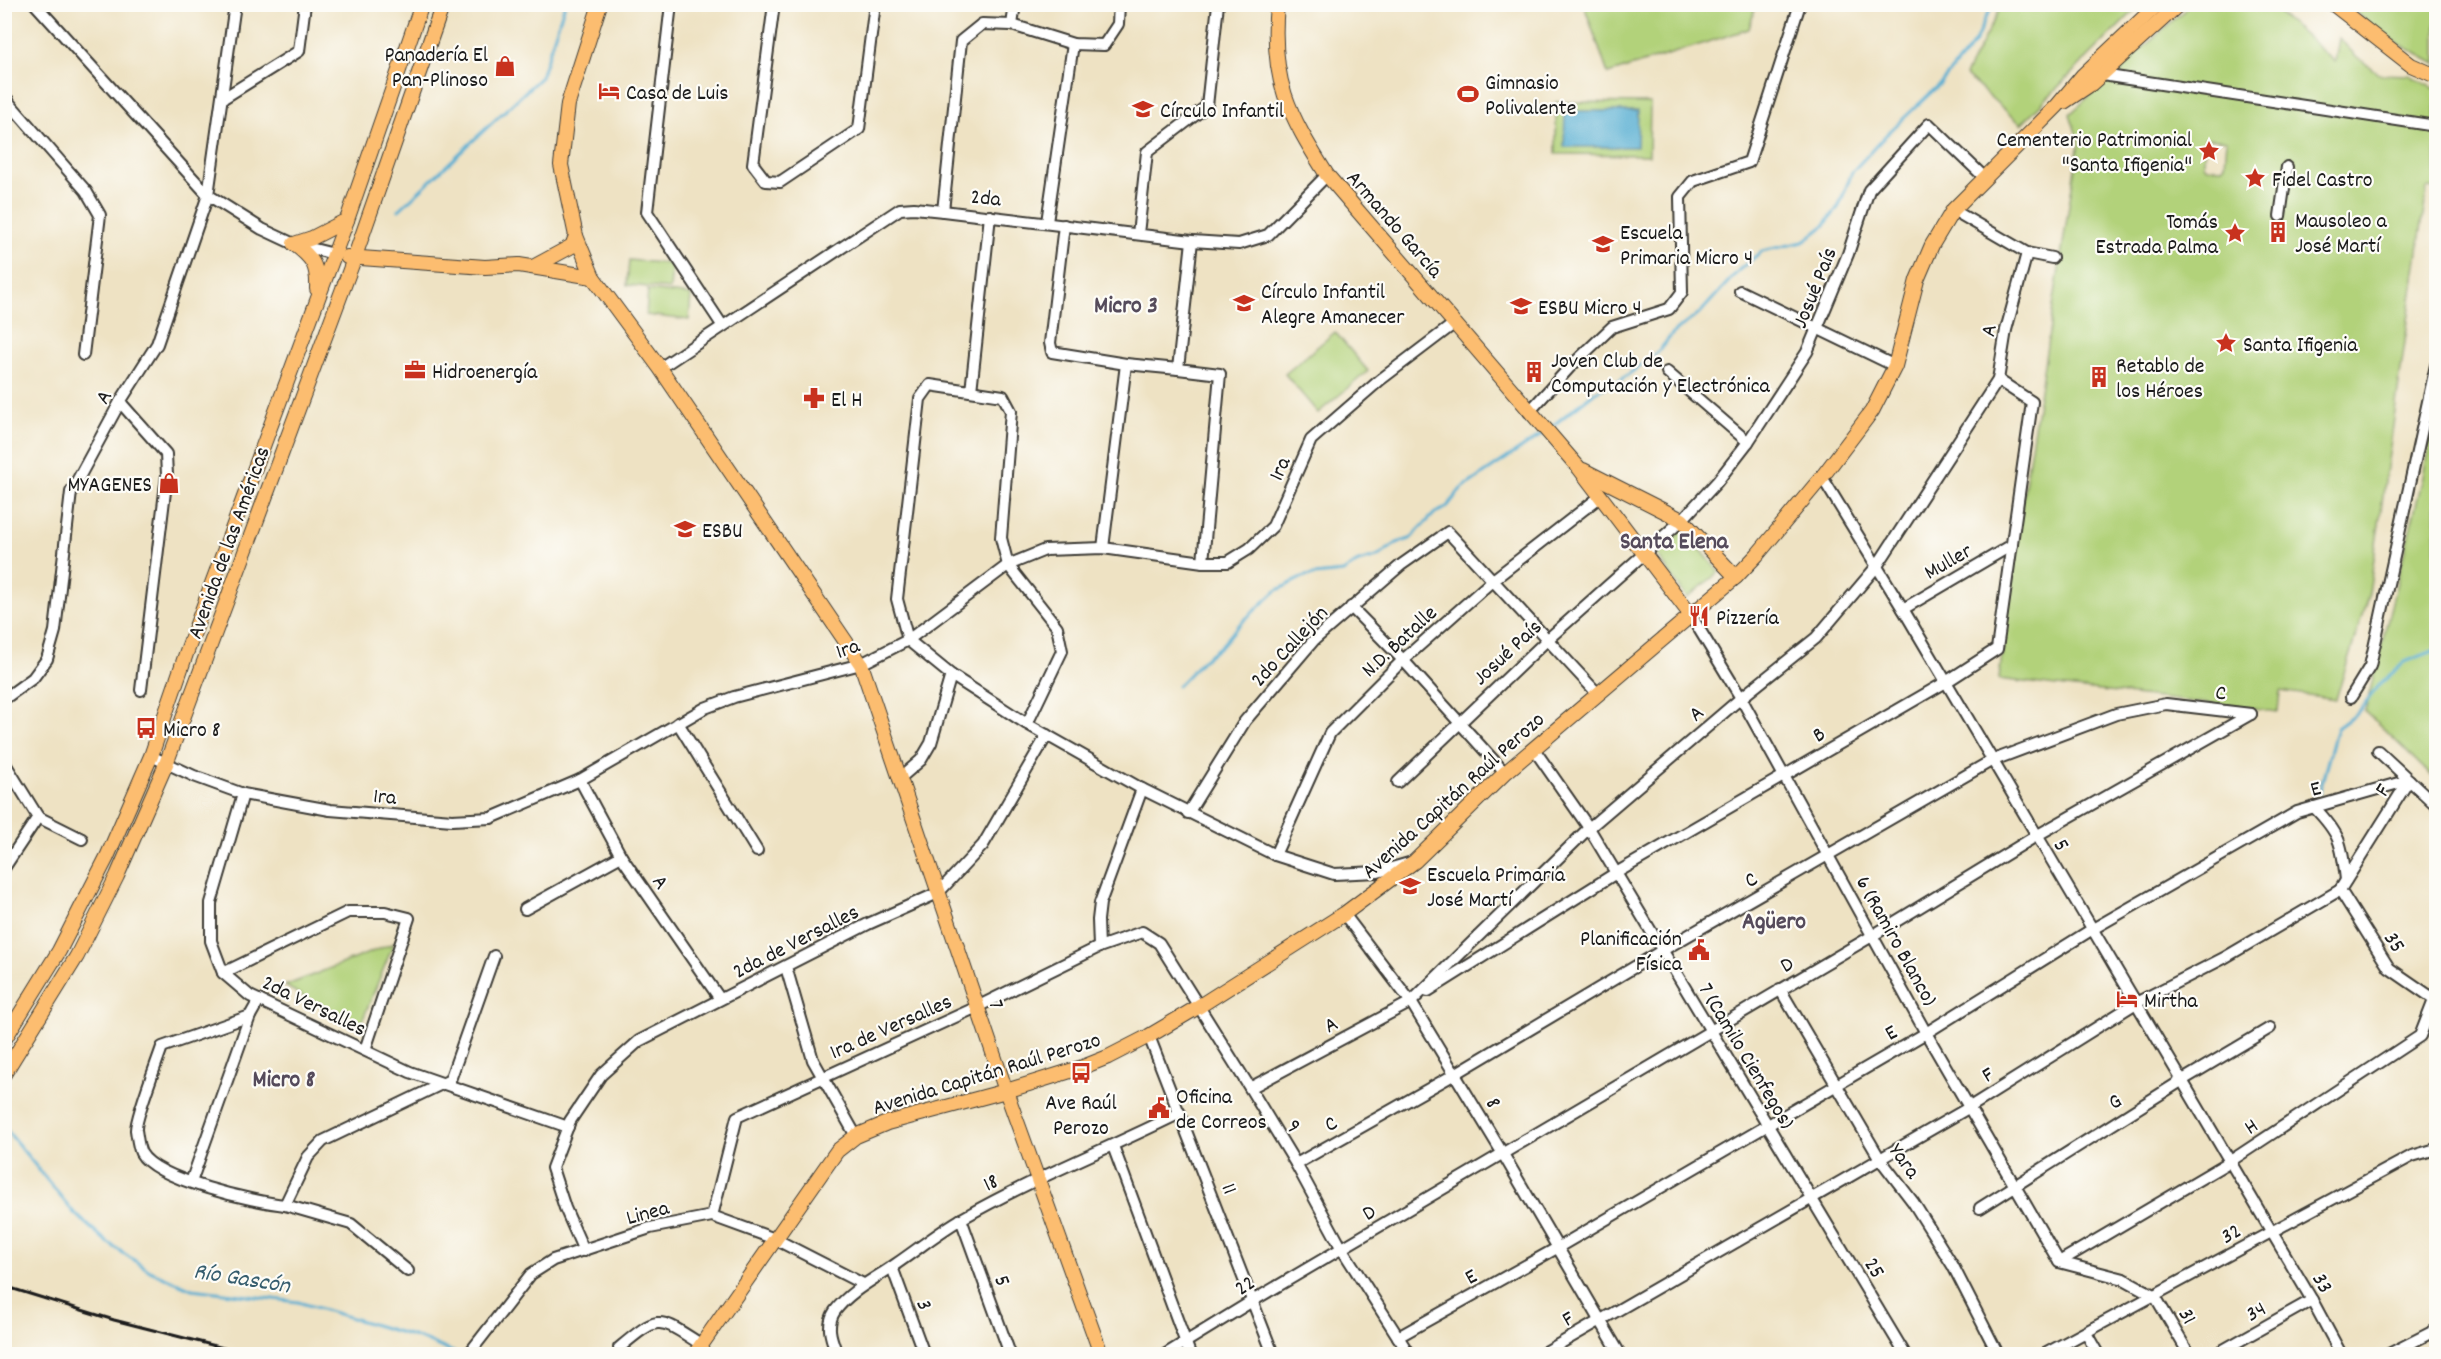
<svg xmlns="http://www.w3.org/2000/svg" width="2441" height="1359" font-family="Dekko,sans-serif">
  <style>
    .green { fill: #b2d27a; stroke: #67774b; stroke-width: 1.5; fill-rule: evenodd }
    .water { fill: #55add2; stroke: #386477; stroke-width: 1.5 }
    .lines { fill: none; stroke-linecap: round; stroke-linejoin: round }
    .stream { stroke: #55add2; stroke-width: 3 }
    .minor-casing { stroke: #3c3a35; stroke-width: 14 }
    .major-casing { stroke: #3c3a35; stroke-width: 16 }
    .minor { stroke: #fff; stroke-width: 10 }
    .major { stroke: #fcbd6f; stroke-width: 14 }
    .rail { stroke: #1c1c1c; stroke-width: 3 }
    .labels { text-anchor: middle; stroke-width: 4.5; stroke-linejoin: round; paint-order: stroke }
    .poi-label { font-size: 22px; fill: #1c1c1c; stroke: #fdfcf7; text-anchor: start }
    .street-label { font-size: 22px; fill: #1c1c1c; stroke: #fdfcf7 }
    .neighbourhood-label { font-size: 24px; font-weight: bold; fill: #554b5b; stroke: #fdfcf7 }
    .water-label { font-size: 24px; font-style: italic; fill: #365d6e; stroke: #fdfcf7 }
  </style>
  <rect width="100%" height="100%" fill="#fdfcf7"/>
  <filter id="ink" filterUnits="userSpaceOnUse"><feTurbulence type="fractalNoise" baseFrequency=".0167" numOctaves="2"/><feDisplacementMap in="SourceGraphic" scale="12" xChannelSelector="R" yChannelSelector="G"/><feConvolveMatrix kernelMatrix="1 2 1 2 8 2 1 2 1" color-interpolation-filters="sRGB"/></filter>
  <filter id="wash" filterUnits="userSpaceOnUse"><feTurbulence type="fractalNoise" baseFrequency=".008" numOctaves="4" result="noise"/><feDisplacementMap in="SourceGraphic" scale="24" xChannelSelector="R" yChannelSelector="G"/><feGaussianBlur stdDeviation="1.35" result="paint"/><feColorMatrix in="noise" values="0 0 0 0 0 0 0 0 0 0 0 0 0 0 0 0 0 1.4 0 .05"/><feComposite in="paint" operator="in"/></filter>
  <g filter="url(#wash)">
    <rect width="100%" height="100%" fill="#eee2c3"/>
    <g class="green">
      <polygon points="1584,5 1584,4 1756,5 1749,29 1608,74"/>
      <polygon points="2002,5 2002,4 2140,5 2021,124 1965,75"/>
      <path d="M2190,5H2280V14L2335,62L2339,38L2356,56L2379,74L2410,75L2436,90V189L2427,188L2369,593L2336,699L2280,691L2278,712L1999,679L2016,542L2079,142L2070,114ZM2205,138L2227,140L2225,165L2222,168L2207,167L2204,164Z"/>
      <polygon points="2349,5 2434,5 2436,7 2436,64 2379,33"/>
      <polygon points="1556,102 1650,103 1649,155 1556,154"/>
      <polygon points="629,260 672,264 670,289 627,285"/>
      <polygon points="648,290 691,295 689,320 646,315"/>
      <polygon points="1335,332 1368,371 1318,413 1285,374"/>
      <polygon points="2436,405 2436,780 2365,711 2423,477"/>
      <polygon points="1684,529 1719,572 1687,598 1656,553"/>
      <polygon points="394,943 359,1029 285,986"/>
    </g>
    <polygon class="water" points="1565,111 1638,111 1637,147 1564,147"/>
    <g class="lines">
      <g class="stream">
        <polyline points="399,210 541,77 565,4"/>
        <polyline points="1551,427 1595,392 1621,380 1658,352 1674,332 1700,313 1739,270 1762,251 1803,242 1824,226 1839,206 1852,172 1886,135 1939,85 1975,42 1985,19 1994,4"/>
        <polyline points="1178,686 1204,659 1221,646 1240,624 1276,591 1305,576 1343,572 1358,562 1377,557 1397,543 1410,539 1435,513 1446,508 1461,489 1544,433"/>
        <polyline points="2319,793 2337,728 2356,714 2382,682 2405,662 2436,650"/>
        <polyline points="4,1127 74,1213 107,1242 150,1271 192,1289 298,1302 422,1339 457,1354"/>
      </g>
    </g>
  </g>
  <g filter="url(#ink)">
    <g class="lines">
      <defs>
        <g id="minor">
          <polyline points="35,4 208,195 262,229 294,244 334,254"/>
          <polyline points="671,4 647,212 722,325"/>
          <polyline points="774,4 753,164 766,181 780,182 859,129 875,4"/>
          <polyline points="1012,25 1015,4"/>
          <polyline points="2102,75 2436,126"/>
          <polyline points="4,97 86,191 100,215 83,355"/>
          <polyline points="222,99 299,51 305,4"/>
          <polyline points="4,123 8,100"/>
          <polyline points="1953,210 2027,253 2052,258"/>
          <polyline points="943,211 961,41 982,24 1012,25 1073,44 1104,45 1118,24 1119,4"/>
          <polyline points="2280,216 2287,167"/>
          <polyline points="1047,222 1073,44"/>
          <polyline points="1064,225 1050,343 1052,352 1126,364 1178,369 1192,241"/>
          <polyline points="1138,234 1147,152 1207,106 1218,4"/>
          <polyline points="1740,291 1895,366"/>
          <polyline points="660,368 900,209 914,208 943,211 1192,241 1239,244 1268,235 1327,175"/>
          <polyline points="1178,369 1220,374 1203,562"/>
          <polyline points="1667,372 1748,442"/>
          <polyline points="971,391 990,216"/>
          <polyline points="120,402 166,454 167,475 141,690"/>
          <polyline points="1529,412 1569,368 1612,327 1669,309 1682,292 1680,197 1693,181 1749,162 1800,4"/>
          <polyline points="1822,477 1903,609 2312,1300 2341,1354"/>
          <polyline points="1103,548 1126,364"/>
          <polyline points="1351,607 1403,660 1505,773"/>
          <polyline points="1903,609 2012,545"/>
          <polyline points="1690,614 1741,698 1926,1033 2059,1262 2124,1279 2155,1296 2189,1354"/>
          <polyline points="2351,697 2370,666 2436,365"/>
          <polyline points="4,699 33,678 47,659 55,631 71,492 120,402 157,344 208,195 235,4"/>
          <polyline points="678,723 757,851"/>
          <polyline points="1027,724 1062,651 1057,627 1008,565 1001,538 1011,411 1003,396 930,385 920,399 897,599 908,640 951,675 1027,724 1142,789 1275,855 1334,874 1378,872 1409,863"/>
          <polyline points="1534,749 1589,828 1905,1354"/>
          <polyline points="2378,751 2436,805"/>
          <polyline points="151,756 194,776 243,794 330,810 452,820 491,818 580,780 705,708 734,697 861,664 908,640 1008,565 1045,550 1103,548 1203,562 1228,562 1249,549 1273,526 1311,440 1380,380 1455,323"/>
          <polyline points="4,762 38,817 82,839"/>
          <polyline points="899,779 921,760 931,743 951,675"/>
          <polyline points="580,780 621,856 720,999"/>
          <polyline points="1398,782 1547,640 1682,520 1717,482 1748,442 1807,352 1848,254 1869,190 1929,124 1984,177"/>
          <polyline points="243,794 211,903 211,941 223,973 250,996 410,1072 568,1127"/>
          <path d="M2314,807C2340,834 2342,843 2346,880"/>
          <polyline points="1188,813 1245,721 1314,640 1401,565 1448,532 1597,693"/>
          <polyline points="1275,855 1330,733 1403,660 1493,580 1601,496"/>
          <polyline points="4,868 38,817"/>
          <polyline points="2340,890 2389,968 2434,999"/>
          <polyline points="525,909 621,856"/>
          <polyline points="1344,914 1411,1002 1503,1154 1620,1354"/>
          <polyline points="1099,947 1098,920 1100,903 1142,789"/>
          <polyline points="786,967 813,1060 856,1136"/>
          <polyline points="223,973 348,912 385,912 409,918 365,1050"/>
          <polyline points="1780,989 1880,1159 1913,1202 1953,1266 1998,1354"/>
          <polyline points="1428,991 1616,873 1946,682 1997,649 2032,402 1998,380"/>
          <path d="M250,1016L162,1047C157,1062 135,1119 136,1130C137,1136 138,1147 141,1153C156,1180 255,1202 285,1205L308,1157L323,1141L450,1080L494,956"/>
          <polyline points="1149,1036 1273,1354"/>
          <polyline points="1250,1088 1411,1002 1589,828 1741,698 1816,638 1877,566 1998,380 2006,330 2027,253"/>
          <polyline points="1113,1146 1190,1354"/>
          <polyline points="1296,1164 1455,1074 1663,950 1991,761 2116,714 2166,704 2251,714"/>
          <polyline points="191,1182 250,1016 259,1000"/>
          <polyline points="285,1205 351,1224 408,1271"/>
          <polyline points="1980,1208 2181,1081 2270,1028"/>
          <polyline points="712,1216 737,1117 977,1007 1099,947 1142,932 1159,943 1250,1088 1296,1164 1342,1249 1409,1354"/>
          <polyline points="961,1219 1010,1354"/>
          <polyline points="584,1251 565,1208 552,1168 570,1121 601,1075 639,1041 868,924 938,893 983,845 1047,735"/>
          <polyline points="2059,1262 2229,1162 2420,1036 2436,995"/>
          <polyline points="892,1267 924,1354"/>
          <polyline points="2086,1333 2098,1354"/>
          <polyline points="1398,1337 1557,1248 1926,1033 2091,930 2297,812 2409,780"/>
          <path d="M619,1348C661,1313 658,1317 702,1345"/>
          <polyline points="471,1351 531,1274 553,1260 650,1228 712,1216 775,1239 863,1284"/>
          <path d="M837,1354C832,1340 825,1326 835,1311C851,1290 875,1279 896,1264C918,1249 940,1231 963,1218C1033,1178 1108,1149 1180,1113"/>
          <polyline points="1166,1354 1254,1300 1872,936 2036,836 2251,714"/>
          <polyline points="1542,1354 1970,1107 2136,1003 2224,958 2340,890 2409,780"/>
          <polyline points="2045,1354 2412,1156 2436,1149"/>
          <polyline points="2216,1354 2312,1300"/>
          <polyline points="2389,1354 2436,1330"/>
        </g>
        <g id="major">
          <polyline points="600,4 568,104 561,165 576,236 593,277 660,368 861,664 1006,1091 1101,1354"/>
          <path d="M1277,4C1270,80 1288,113 1327,175L1579,468L1690,614"/>
          <polyline points="2333,4 2411,65 2436,76"/>
          <polyline points="2064,102 2091,84 2179,4"/>
          <path d="M294,244C313,258 318,266 317,289"/>
          <polyline points="294,244 312,238 347,220"/>
          <polyline points="347,257 485,267 519,265 593,277"/>
          <polyline points="535,266 572,246 576,236"/>
          <polyline points="1583,470 1682,520 1736,577"/>
          <polyline points="4,1040 59,951 107,857 151,756 187,651 347,220 422,4"/>
          <polyline points="4,1074 77,956 117,876 166,764 354,259 443,4"/>
          <polyline points="695,1354 837,1151 856,1136 887,1123 1006,1091 1083,1067 1108,1057 1149,1036 1198,1007 1344,914 1415,861 1505,773 1736,577 1757,555 1822,477 1872,411 1895,366 1917,280 1932,245 1953,210 2057,106 2083,75 2158,4"/>
        </g>
      </defs>
      <use href="#minor" class="minor-casing"/>
      <use href="#major" class="major-casing"/>
      <use href="#minor" class="minor"/>
      <use href="#major" class="major"/>
      <polyline class="rail" points="4,1286 114,1320 247,1354"/>
    </g>
  </g>
  <defs>
    <symbol id="shop-bare" viewBox="-9 -9 18 18"><path d="M-5-2.5h2.3a2.7 3.5 0 0 1 5.4 0H5L5.5 6h-11ZM-1.5-2.5h3a1.5 2.3 0 0 0-3 0Z" fill="#c8321e" stroke="#fdfcf7" stroke-width="2.5" paint-order="stroke"/></symbol>
    <symbol id="hotel-bare" viewBox="-9 -9 18 18"><path d="M-6-4.5h1.5V1H6V5H4.5V3h-9V5H-6ZM-4 0a1.8 1.8 0 1 1 3.6 0ZM.5 0V-2.5h3Q6-2.5 6 0Z" fill="#c8321e" stroke="#fdfcf7" stroke-width="2.5" paint-order="stroke"/></symbol>
    <symbol id="stadium-bare" viewBox="-9 -9 18 18"><path d="M0-5a6.5 5 0 1 0 0 10a6.5 5 0 1 0 0-10ZM-3.5-1.8h7v3.6h-7Z" fill="#c8321e" stroke="#fdfcf7" stroke-width="2.5" paint-order="stroke"/></symbol>
    <symbol id="school-bare" viewBox="-9 -9 18 18"><path d="M0-5L7-2L0 1L-7-2ZM-4 1L0 2.5L4 1V4Q0 6-4 4Z" fill="#c8321e" stroke="#fdfcf7" stroke-width="2.5" paint-order="stroke"/></symbol>
    <symbol id="sight-bare" viewBox="-9 -9 18 18"><path d="M0-6L1.8-2.2L6-1.7L2.9 1.2L3.7 5.4L0 3.3L-3.7 5.4L-2.9 1.2L-6-1.7L-1.8-2.2Z" fill="#c8321e" stroke="#fdfcf7" stroke-width="2.5" paint-order="stroke"/></symbol>
    <symbol id="building-bare" viewBox="-9 -9 18 18"><path d="M-4-6H4V6H1V3H-1V6H-4ZM-2.5-4.3h1.7v1.8h-1.7ZM.8-4.3h1.7v1.8H.8ZM-2.5-1h1.7V.8h-1.7ZM.8-1h1.7V.8H.8Z" fill="#c8321e" stroke="#fdfcf7" stroke-width="2.5" paint-order="stroke"/></symbol>
    <symbol id="office-bare" viewBox="-9 -9 18 18"><path d="M-6-3h4V-5.5h4V-3h4V5H-6ZM-1-4.5V-3h2v-1.5ZM-6 0V1H6V0Z" fill="#c8321e" stroke="#fdfcf7" stroke-width="2.5" paint-order="stroke"/></symbol>
    <symbol id="pharmacy-bare" viewBox="-9 -9 18 18"><path d="M-2-6h4v4h4v4h-4v4h-4v-4h-4v-4h4Z" fill="#c8321e" stroke="#fdfcf7" stroke-width="2.5" paint-order="stroke"/></symbol>
    <symbol id="restaurant-bare" viewBox="-9 -9 18 18"><path d="M-5-6h1v4h1v-4h1v4h1v-4h1v5L-1.5 .5V6h-2V.5L-5-1ZM5-6V6H3V1.5H1.5Q1.5-4 5-6Z" fill="#c8321e" stroke="#fdfcf7" stroke-width="2.5" paint-order="stroke"/></symbol>
    <symbol id="bus-bare" viewBox="-9 -9 18 18"><path d="M-5-6H5V4H4V6H2V4H-2V6H-4V4H-5ZM-3.5-4V0h7V-4ZM-3.5 1.2v1.5H-2V1.2ZM2 1.2v1.5H3.5V1.2Z" fill="#c8321e" stroke="#fdfcf7" stroke-width="2.5" paint-order="stroke"/></symbol>
    <symbol id="civic-bare" viewBox="-9 -9 18 18"><path d="M-.6-6.5H3V-4.5H.6V-3L4-1V1h2V6H-6V1h2V-1L-.6-3ZM-1.2 2.5V6h2.4V2.5Z" fill="#c8321e" stroke="#fdfcf7" stroke-width="2.5" paint-order="stroke"/></symbol>
  </defs>
  <g fill-rule="evenodd">
    <use href="#shop-bare" x="490" y="51" width="30" height="30"/>
    <use href="#hotel-bare" x="594" y="76" width="30" height="30"/>
    <use href="#stadium-bare" x="1453" y="79" width="30" height="30"/>
    <use href="#school-bare" x="1128" y="94" width="30" height="30"/>
    <use href="#sight-bare" x="2194" y="136" width="30" height="30"/>
    <use href="#sight-bare" x="2240" y="163" width="30" height="30"/>
    <use href="#building-bare" x="2263" y="217" width="30" height="30"/>
    <use href="#sight-bare" x="2220" y="218" width="30" height="30"/>
    <use href="#school-bare" x="1588" y="229" width="30" height="30"/>
    <use href="#school-bare" x="1229" y="288" width="30" height="30"/>
    <use href="#school-bare" x="1506" y="291" width="30" height="30"/>
    <use href="#sight-bare" x="2211" y="328" width="30" height="30"/>
    <use href="#office-bare" x="400" y="355" width="30" height="30"/>
    <use href="#building-bare" x="1519" y="357" width="30" height="30"/>
    <use href="#building-bare" x="2084" y="362" width="30" height="30"/>
    <use href="#pharmacy-bare" x="799" y="383" width="30" height="30"/>
    <use href="#shop-bare" x="154" y="468" width="30" height="30"/>
    <use href="#school-bare" x="670" y="514" width="30" height="30"/>
    <use href="#restaurant-bare" x="1684" y="601" width="30" height="30"/>
    <use href="#bus-bare" x="131" y="713" width="30" height="30"/>
    <use href="#school-bare" x="1395" y="871" width="30" height="30"/>
    <use href="#civic-bare" x="1684" y="935" width="30" height="30"/>
    <use href="#hotel-bare" x="2112" y="984" width="30" height="30"/>
    <use href="#bus-bare" x="1066" y="1058" width="30" height="30"/>
    <use href="#civic-bare" x="1144" y="1093" width="30" height="30"/>
  </g>
  <g class="labels">
    <g class="poi-label">
      <text x="488" y="61" text-anchor="end">Panadería El<tspan x="488" dy="25">Pan-Plinoso</tspan></text>
      <text x="1485" y="89">Gimnasio<tspan x="1485" dy="25">Polivalente</tspan></text>
      <text x="626" y="99">Casa de Luis</text>
      <text x="1160" y="117">Círculo Infantil</text>
      <text x="2192" y="146" text-anchor="end">Cementerio Patrimonial<tspan x="2192" dy="25">"Santa Ifigenia"</tspan></text>
      <text x="2272" y="186">Fidel Castro</text>
      <text x="2295" y="227">Mausoleo a<tspan x="2295" dy="25">José Martí</tspan></text>
      <text x="2218" y="228" text-anchor="end">Tomás<tspan x="2218" dy="25">Estrada Palma</tspan></text>
      <text x="1620" y="239">Escuela<tspan x="1620" dy="25">Primaria Micro 4</tspan></text>
      <text x="1261" y="298">Círculo Infantil<tspan x="1261" dy="25">Alegre Amanecer</tspan></text>
      <text x="1538" y="314">ESBU Micro 4</text>
      <text x="2243" y="351">Santa Ifigenia</text>
      <text x="1551" y="367">Joven Club de<tspan x="1551" dy="25">Computación y Electrónica</tspan></text>
      <text x="2116" y="372">Retablo de<tspan x="2116" dy="25">los Héroes</tspan></text>
      <text x="432" y="378">Hidroenergía</text>
      <text x="831" y="406">El H</text>
      <text x="152" y="491" text-anchor="end">MYAGENES</text>
      <text x="702" y="537">ESBU</text>
      <text x="1716" y="624">Pizzería</text>
      <text x="163" y="736">Micro 8</text>
      <text x="1427" y="881">Escuela Primaria<tspan x="1427" dy="25">José Martí</tspan></text>
      <text x="1682" y="945" text-anchor="end">Planificación<tspan x="1682" dy="25">Física</tspan></text>
      <text x="2144" y="1007">Mirtha</text>
      <text x="1176" y="1103">Oficina<tspan x="1176" dy="25">de Correos</tspan></text>
      <text x="1081" y="1109" text-anchor="middle">Ave Raúl<tspan x="1081" dy="25">Perozo</tspan></text>
    </g>
    <g class="street-label">
      <text transform="translate(986 196) rotate(6)" y="8">2da</text>
      <text transform="translate(1396 223) rotate(49)" y="8">Armando García</text>
      <text transform="translate(1813 287) rotate(-68)" y="8">Josué País</text>
      <text transform="translate(1987 330) rotate(-79)" y="8">A</text>
      <text transform="translate(102 396) rotate(-60)" y="8">A</text>
      <text transform="translate(1278 468) rotate(-67)" y="8">1ra</text>
      <text transform="translate(227 542) rotate(-70)" y="8">Avenida de las Américas</text>
      <text transform="translate(1947 560) rotate(-30)" y="8">Muller</text>
      <text transform="translate(1398 640) rotate(-43)" y="8">N.D. Batalle</text>
      <text transform="translate(1288 645) rotate(-47)" y="8">2do Callejón</text>
      <text transform="translate(847 647) rotate(-20)" y="8">1ra</text>
      <text transform="translate(1506 651) rotate(-43)" y="8">Josué País</text>
      <text transform="translate(2221 691) rotate(7)" y="8">C</text>
      <text transform="translate(1695 712) rotate(-41)" y="8">A</text>
      <text transform="translate(1818 733) rotate(-30)" y="8">B</text>
      <text transform="translate(2315 787) rotate(-16)" y="8">E</text>
      <text transform="translate(2381 789) rotate(-58)" y="8">F</text>
      <text transform="translate(1452 794) rotate(-42)" y="8">Avenida Capitán Raúl Perozo</text>
      <text transform="translate(385 795) rotate(5)" y="8">1ra</text>
      <text transform="translate(2063 844) rotate(59)" y="8">5</text>
      <text transform="translate(1750 878) rotate(-30)" y="8">C</text>
      <text transform="translate(662 881) rotate(55)" y="8">A</text>
      <text transform="translate(795 940) rotate(-27)" y="8">2da de Versalles</text>
      <text transform="translate(1898 940) rotate(61)" y="8">6 (Ramiro Blanco)</text>
      <text transform="translate(2396 941) rotate(57)" y="8">35</text>
      <text transform="translate(1786 963) rotate(-30)" y="8">D</text>
      <text transform="translate(315 1004) rotate(26)" y="8">2da Versalles</text>
      <text transform="translate(998 1004) rotate(71)" y="8">7</text>
      <text transform="translate(1330 1023) rotate(-28)" y="8">A</text>
      <text transform="translate(890 1025) rotate(-24)" y="8">1ra de Versalles</text>
      <text transform="translate(1890 1031) rotate(-30)" y="8">E</text>
      <text transform="translate(1748 1055) rotate(59)" y="8">7 (Camilo Cienfegos)</text>
      <text transform="translate(986 1072) rotate(-17)" y="8">Avenida Capitán Raúl Perozo</text>
      <text transform="translate(1987 1073) rotate(-32)" y="8">F</text>
      <text transform="translate(2114 1100) rotate(-32)" y="8">G</text>
      <text transform="translate(1495 1102) rotate(59)" y="8">8</text>
      <text transform="translate(1330 1122) rotate(-29)" y="8">C</text>
      <text transform="translate(1295 1125) rotate(59)" y="8">9</text>
      <text transform="translate(2250 1125) rotate(-33)" y="8">H</text>
      <text transform="translate(1906 1160) rotate(54)" y="8">Yara</text>
      <text transform="translate(990 1181) rotate(-27)" y="8">18</text>
      <text transform="translate(1231 1188) rotate(68)" y="8">11</text>
      <text transform="translate(647 1211) rotate(-15)" y="8">Linea</text>
      <text transform="translate(1368 1211) rotate(-31)" y="8">D</text>
      <text transform="translate(2230 1232) rotate(-29)" y="8">32</text>
      <text transform="translate(1876 1267) rotate(59)" y="8">25</text>
      <text transform="translate(1470 1275) rotate(-29)" y="8">E</text>
      <text transform="translate(1004 1280) rotate(70)" y="8">5</text>
      <text transform="translate(2324 1282) rotate(60)" y="8">33</text>
      <text transform="translate(1244 1284) rotate(-31)" y="8">22</text>
      <text transform="translate(926 1304) rotate(70)" y="8">3</text>
      <text transform="translate(2255 1310) rotate(-29)" y="8">34</text>
      <text transform="translate(2189 1315) rotate(60)" y="8">31</text>
      <text transform="translate(1567 1317) rotate(-31)" y="8">F</text>
    </g>
    <g class="neighbourhood-label">
      <text x="1126" y="312">Micro 3</text>
      <text x="1674" y="548">Santa Elena</text>
      <text x="1774" y="928">Agüero</text>
      <text x="284" y="1086">Micro 8</text>
    </g>
    <g class="water-label">
      <text transform="translate(242 1277) rotate(9)" y="8">Río Gascón</text>
    </g>
  </g>
  <rect width="2441" height="1359" fill="none" stroke="#fdfcf7" stroke-width="24"/>
</svg>
